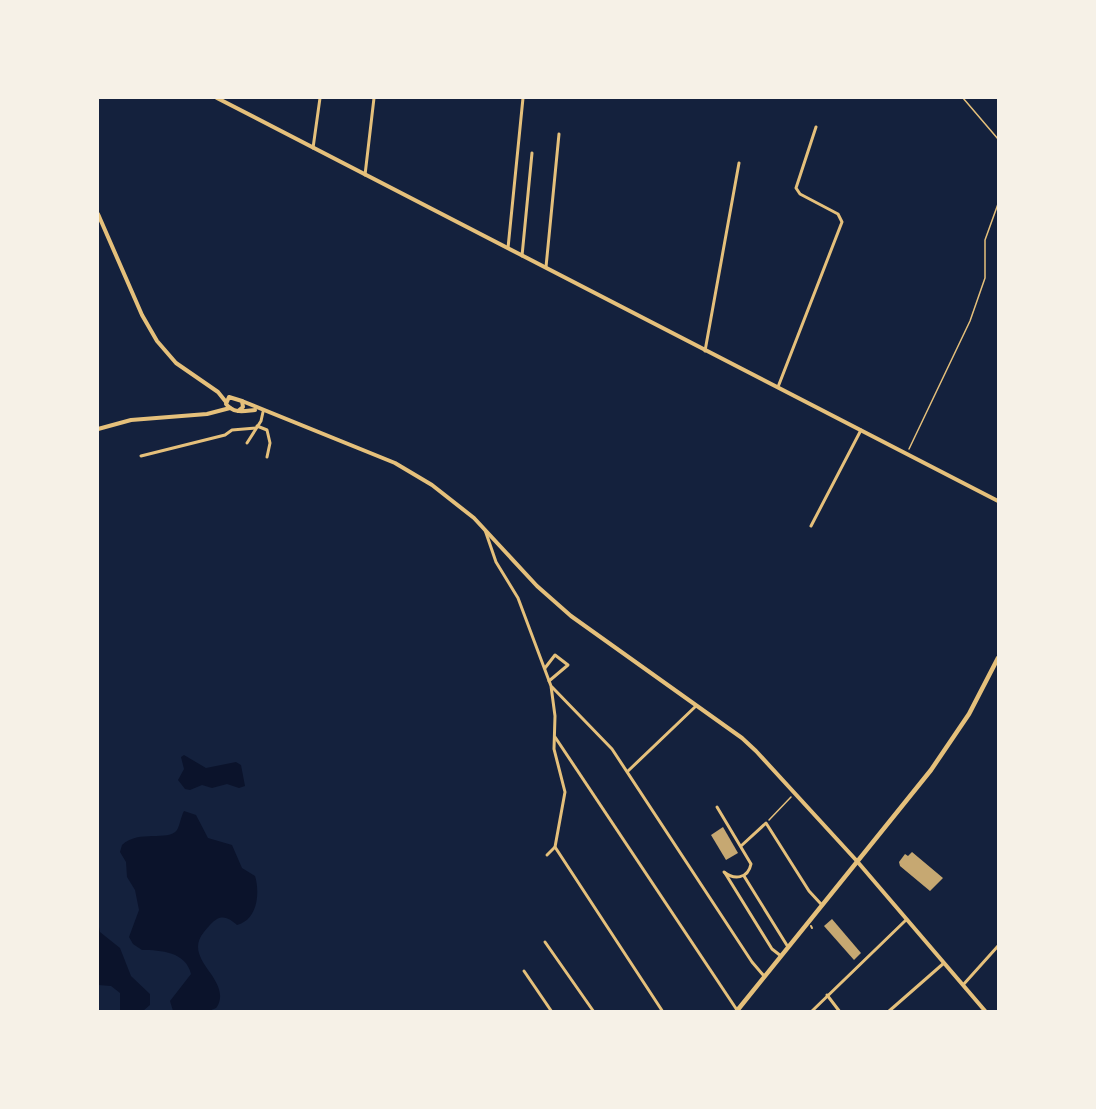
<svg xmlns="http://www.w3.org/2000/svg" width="1096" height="1109" font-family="'PT Sans Narrow',sans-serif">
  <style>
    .water { fill: #0b132b }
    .building { fill: #c6a872 }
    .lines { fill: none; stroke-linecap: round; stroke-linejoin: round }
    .path { stroke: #e5c07b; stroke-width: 1.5 }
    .pedestrian { stroke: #e5c07b; stroke-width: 2 }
    .minor { stroke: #e5c07b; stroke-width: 3 }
    .tertiary { stroke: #e5c07b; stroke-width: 4 }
    .secondary { stroke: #e5c07b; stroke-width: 4 }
    .primary { stroke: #e5c07b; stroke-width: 4.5 }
  </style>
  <rect width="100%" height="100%" fill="#14213d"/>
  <g class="water">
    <polygon points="184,755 206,768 236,762 241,765 245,786 239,788 227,784 212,788 202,785 190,790 185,789 178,780 184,769 181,757"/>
    <path d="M184,811L196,815L208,838L232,845L242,868L255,876C260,892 258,920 237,925C231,920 225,915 217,919C212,922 208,927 204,932C181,960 233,979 217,1007C213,1013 182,1012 173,1011L170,1001L191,974C186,952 161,950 142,950L133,944L129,937L139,910L135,890L127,877L126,862L120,852L122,845C139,829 168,842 177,830C180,825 181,816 184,811Z"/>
    <polygon points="98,922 100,932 120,948 131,976 150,994 150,1005 143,1011 120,1011 120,993 111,986 98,985"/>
  </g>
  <g class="building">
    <polygon points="723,827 738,853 726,860 711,835"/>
    <polygon points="912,852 943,878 930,891 900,866 899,862 905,854 908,856"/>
    <polygon points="832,919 861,953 854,960 824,926"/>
  </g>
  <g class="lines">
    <g class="path">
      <polyline points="963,98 998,139"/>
      <polyline points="909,449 970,321 985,278 985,240 998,204"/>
      <polyline points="769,820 791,797"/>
    </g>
    <polyline class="pedestrian" points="811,926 812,928"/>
    <g class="minor">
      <polyline points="313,148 320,98"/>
      <polyline points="365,175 374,98"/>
      <polyline points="508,248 523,98"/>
      <polyline points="522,256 532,153"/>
      <polyline points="546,267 559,134"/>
      <polyline points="705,351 739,163"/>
      <polyline points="778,387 842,222 838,214 800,194 796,188 816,127"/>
      <polyline points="257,426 267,430 270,443 267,457"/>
      <polyline points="247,443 261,421 263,412"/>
      <polyline points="141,456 225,435 232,430 256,428"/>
      <polyline points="811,526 861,430"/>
      <polyline points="485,530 496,562 518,598 551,686 555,716 554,749 565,792 555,847 663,1012"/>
      <polyline points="545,668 555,655 568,665 549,681"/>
      <polyline points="552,687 612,749 752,962 764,976"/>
      <polyline points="555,737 737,1010"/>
      <polyline points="628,771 696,706"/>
      <path d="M717,807L751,864C748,879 734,880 724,872"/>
      <polyline points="741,846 766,823 809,891 821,904"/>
      <polyline points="547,855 555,847"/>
      <polyline points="725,873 772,949 781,956"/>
      <polyline points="744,876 788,947"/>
      <polyline points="545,942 594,1012"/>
      <polyline points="524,971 552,1012"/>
      <polyline points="963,985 998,946"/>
      <polyline points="827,995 840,1012"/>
      <polyline points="811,1012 906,920"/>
      <polyline points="888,1012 944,963"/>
    </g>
    <g class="tertiary">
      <polyline points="217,98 998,501"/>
      <polyline points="98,429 131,420 207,414 230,408"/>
    </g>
    <g class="secondary">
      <polyline points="98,214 142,315 157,341 176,363 218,392 226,402"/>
      <polyline points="242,401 395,463 432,485 474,518 537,586 571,616 742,738 756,751 856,860 986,1012"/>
      <path d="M238,411L243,407L242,401L229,397L226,404C234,414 244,411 255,410"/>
    </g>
    <polyline class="primary" points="736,1012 931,770 969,714 998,658"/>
  </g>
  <rect width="1096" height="1109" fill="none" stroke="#f6f1e7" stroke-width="198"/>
</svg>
